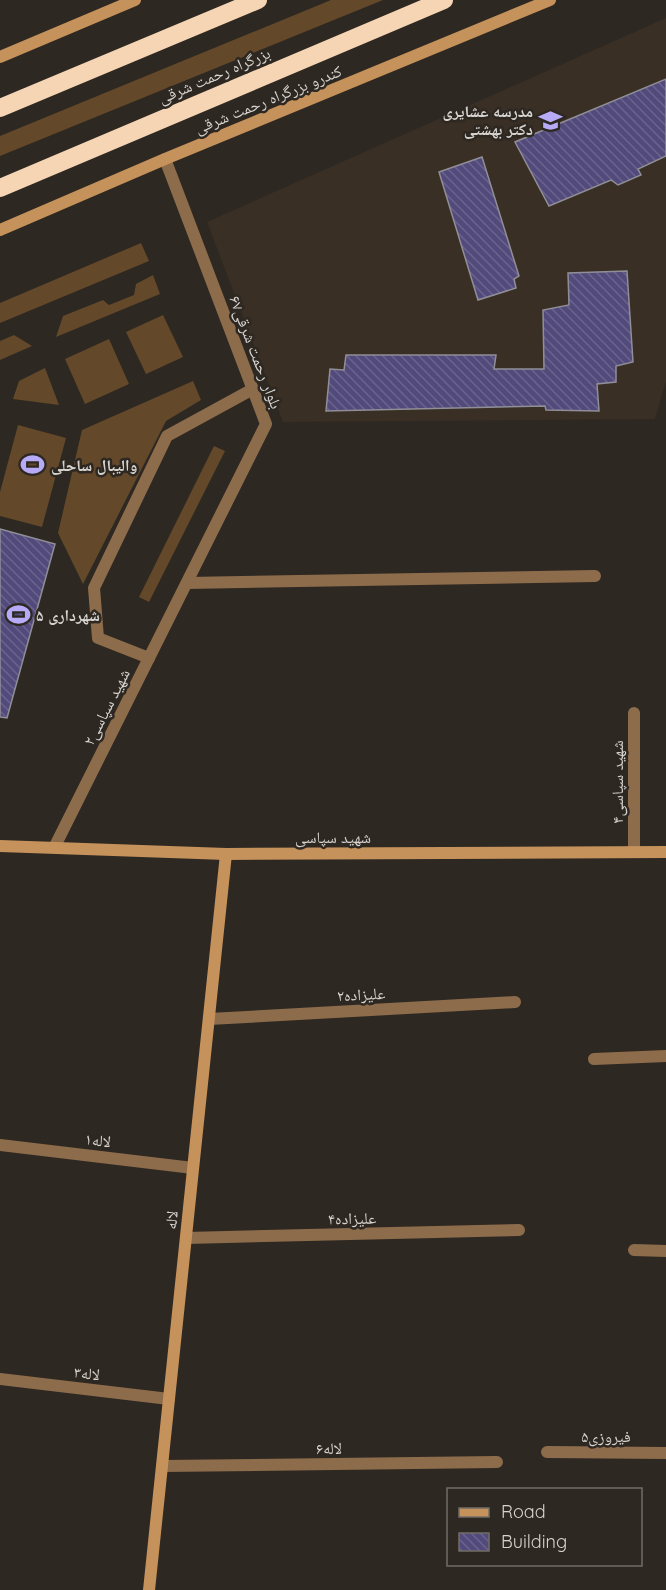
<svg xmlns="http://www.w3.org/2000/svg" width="666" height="1590" font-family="Quicksand,'Noto Naskh Arabic',sans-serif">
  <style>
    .built { fill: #392f24 }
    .grass { fill: #63482a }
    .building { fill: url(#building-back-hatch); stroke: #908f98; stroke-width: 1.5 }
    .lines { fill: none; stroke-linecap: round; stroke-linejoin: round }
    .lane { stroke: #8d6c4b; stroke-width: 12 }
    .street { stroke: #8d6c4b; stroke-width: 12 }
    .secondary { stroke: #c6925b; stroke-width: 12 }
    .highway { stroke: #f6d5b5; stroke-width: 18 }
    .labels { text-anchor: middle; stroke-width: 5; stroke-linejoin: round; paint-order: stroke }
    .street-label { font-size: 16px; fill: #d7d3cf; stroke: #2e2822 }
    .poi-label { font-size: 16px; font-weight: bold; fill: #d7d3cf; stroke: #2e2822; text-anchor: start }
  </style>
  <defs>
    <pattern id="building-back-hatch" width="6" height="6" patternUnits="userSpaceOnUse" patternTransform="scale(1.5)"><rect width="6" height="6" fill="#524a7b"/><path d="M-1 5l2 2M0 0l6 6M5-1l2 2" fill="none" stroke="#6a638d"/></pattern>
  </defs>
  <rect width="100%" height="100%" fill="#2e2822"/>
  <polygon class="built" points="666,18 666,381 655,419 283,422 207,222"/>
  <g class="grass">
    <polygon points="331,0 383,0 0,156 0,136"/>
    <polygon points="141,243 149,261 0,323 0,303"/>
    <polygon points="153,275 160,294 56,337 63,316 103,300 109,305 134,295 136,284"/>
    <polygon points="163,315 183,357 146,374 126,332"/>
    <polygon points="14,335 32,346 0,360 0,341"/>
    <polygon points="109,339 129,384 85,404 65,359"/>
    <polygon points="45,368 59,405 13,399 19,381"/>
    <polygon points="193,381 201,400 166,421 83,584 58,533 82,430"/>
    <polygon points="18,425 66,438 42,527 0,516 0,492"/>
    <polygon points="214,446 225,451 149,602 139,597"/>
  </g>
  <g class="building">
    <polygon points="666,79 666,156 638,169 641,175 618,185 611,180 549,206 515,142"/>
    <polygon points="482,157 519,276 514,279 516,288 478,300 439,172"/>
    <polygon points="627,271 633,362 616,366 616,382 597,384 599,411 546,410 545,406 326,411 330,369 344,370 346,355 496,355 494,369 544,369 543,310 569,305 568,273"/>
    <polygon points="0,529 55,544 7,718 0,717"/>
  </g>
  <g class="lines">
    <polyline class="lane" points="149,658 98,638 94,588 167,436 253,389"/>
    <g class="street">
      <polyline points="187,583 595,576"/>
      <polyline points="634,713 634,852"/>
      <polyline points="55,846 266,424 165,159"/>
      <polyline points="209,1019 515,1002"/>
      <polyline points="594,1059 666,1056"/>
      <polyline points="0,1145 193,1168"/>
      <polyline points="186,1238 519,1230"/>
      <polyline points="634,1250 666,1251"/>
      <polyline points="0,1379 169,1399"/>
      <polyline points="547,1452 666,1453"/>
      <polyline points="162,1466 497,1462"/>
    </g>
    <g class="secondary">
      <polyline points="0,57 135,0"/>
      <polyline points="0,230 165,159 550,0"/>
      <polyline points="0,846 226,854 666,852"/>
      <polyline points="149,1590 226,854"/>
    </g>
    <g class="highway">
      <polyline points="0,108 258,0"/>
      <polyline points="0,188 444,0"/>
    </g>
  </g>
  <defs>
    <symbol id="school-bare" viewBox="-9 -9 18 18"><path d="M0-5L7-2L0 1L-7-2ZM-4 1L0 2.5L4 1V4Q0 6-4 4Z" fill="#b7abf8" stroke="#2e2822" stroke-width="2.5" paint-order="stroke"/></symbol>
    <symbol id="stadium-bare" viewBox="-9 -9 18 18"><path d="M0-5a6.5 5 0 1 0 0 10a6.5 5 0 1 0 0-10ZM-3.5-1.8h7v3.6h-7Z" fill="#b7abf8" stroke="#2e2822" stroke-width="2.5" paint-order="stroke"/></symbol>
  </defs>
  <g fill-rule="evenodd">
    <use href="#school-bare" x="534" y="104" width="33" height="33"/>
    <use href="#stadium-bare" x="16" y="448" width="33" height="33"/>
    <use href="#stadium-bare" x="2" y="598" width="33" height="33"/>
  </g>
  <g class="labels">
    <g class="street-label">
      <text transform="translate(214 75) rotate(-23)" y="6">بزرگراه رحمت شرقی</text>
      <text transform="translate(268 99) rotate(-22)" y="6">کندرو بزرگراه رحمت شرقی</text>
      <text transform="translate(256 352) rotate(69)" y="6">بلوار رحمت شرقی۶۷</text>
      <text transform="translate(106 707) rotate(-63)" y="6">شهید سپاسی۲</text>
      <text transform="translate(617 782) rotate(-90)" y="6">شهید سپاسی۴</text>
      <text x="333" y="843">شهید سپاسی</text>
      <text transform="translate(361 994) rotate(-3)" y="6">علیزاده۲</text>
      <text transform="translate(98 1140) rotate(7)" y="6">۱لاله</text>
      <text transform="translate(352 1218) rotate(-1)" y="6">علیزاده۴</text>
      <text transform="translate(171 1220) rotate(-84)" y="6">لاله</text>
      <text transform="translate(87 1373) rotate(7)" y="6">۳لاله</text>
      <text x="606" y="1442">فیروزی۵</text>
      <text transform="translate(329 1448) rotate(-1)" y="6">۶لاله</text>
    </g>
    <g class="poi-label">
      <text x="533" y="117" text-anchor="end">مدرسه عشایری<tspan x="533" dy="18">دکتر بهشتی</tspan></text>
      <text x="51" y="471">والیبال ساحلی</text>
      <text x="36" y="621">شهرداری ۵</text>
    </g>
  </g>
  <rect x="447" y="1488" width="195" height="78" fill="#2e2822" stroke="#726c67" stroke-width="1.5"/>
  <rect x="459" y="1508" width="30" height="9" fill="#c6925b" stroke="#726c67" stroke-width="1.5"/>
  <text x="501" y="1518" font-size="18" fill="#d7d3cf">Road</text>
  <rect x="459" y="1533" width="30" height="18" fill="url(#building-back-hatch)" stroke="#726c67" stroke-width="1.5"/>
  <text x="501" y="1548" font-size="18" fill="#d7d3cf">Building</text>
</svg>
